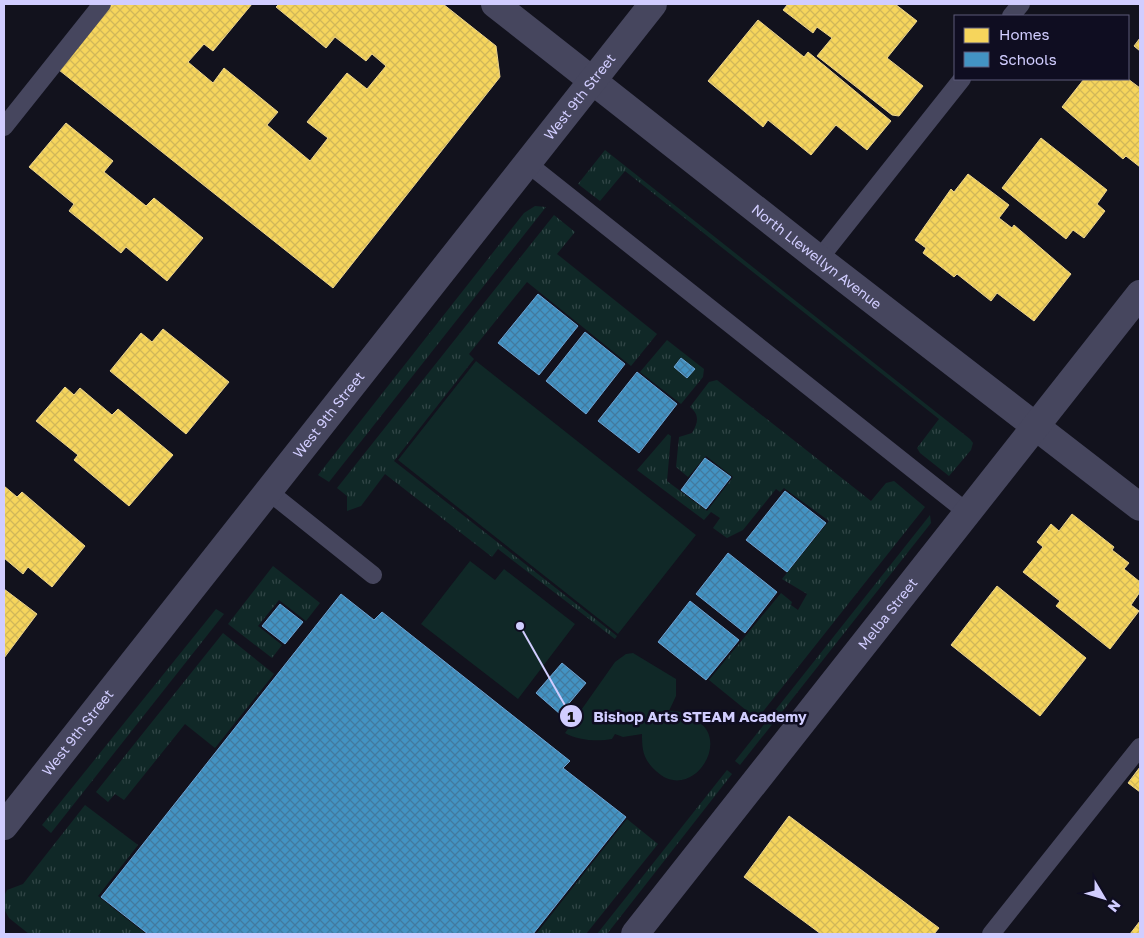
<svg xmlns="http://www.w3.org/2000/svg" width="1144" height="938" font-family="'Golos Text',sans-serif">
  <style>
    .grass { fill: url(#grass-tufts) }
    .park { fill: #102827 }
    .homes { fill: url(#homes-cross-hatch); stroke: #ebd38d }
    .schools { fill: url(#schools-cross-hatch); stroke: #6ea4d5 }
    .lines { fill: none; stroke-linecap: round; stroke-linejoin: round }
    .lane { stroke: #46465e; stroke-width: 18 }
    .street { stroke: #46465e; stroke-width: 28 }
    .labels { text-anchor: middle; stroke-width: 5; stroke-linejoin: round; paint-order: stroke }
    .street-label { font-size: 14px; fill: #d1cdff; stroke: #0f0d21 }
    .leader { fill: none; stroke: #d1cdff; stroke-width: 2 }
    .callout-dot { fill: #d1cdff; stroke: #0f0d21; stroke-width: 2 }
    .mark-label { font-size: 15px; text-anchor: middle; font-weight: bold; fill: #111 }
    .callout-label { font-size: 15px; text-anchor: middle; font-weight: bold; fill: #d1cdff; stroke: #0f0d21; stroke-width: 5; stroke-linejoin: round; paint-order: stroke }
  </style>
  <defs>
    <pattern id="grass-tufts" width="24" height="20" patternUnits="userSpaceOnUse" patternTransform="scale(1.25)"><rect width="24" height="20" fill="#102827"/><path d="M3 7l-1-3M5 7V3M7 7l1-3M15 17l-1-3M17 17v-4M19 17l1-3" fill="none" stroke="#324647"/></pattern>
    <pattern id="homes-cross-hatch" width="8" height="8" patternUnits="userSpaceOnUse" patternTransform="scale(1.25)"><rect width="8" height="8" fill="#f6d55c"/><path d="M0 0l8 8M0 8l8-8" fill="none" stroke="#d1b759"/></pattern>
    <pattern id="schools-cross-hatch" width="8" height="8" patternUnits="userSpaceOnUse" patternTransform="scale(1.25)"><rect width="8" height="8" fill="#4393c3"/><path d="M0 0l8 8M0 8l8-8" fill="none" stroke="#427a9f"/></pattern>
  </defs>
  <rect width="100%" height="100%" fill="#12121d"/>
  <g class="grass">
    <polygon points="605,150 970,439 973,443 971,450 949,476 920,453 917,448 939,419 625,171 600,201 578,184"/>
    <polygon points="535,206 546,207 329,482 318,475 524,213"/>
    <polygon points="554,215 575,232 557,254 657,334 631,366 527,282 469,354 474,359 394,461 617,636 615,639 498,549 492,557 385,474 361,506 347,511 347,496 337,488"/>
    <polygon points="667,340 704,369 703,377 681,404 640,372"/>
    <path d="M717,380L871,501L886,483L894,481L925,507L757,719L709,680L781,593L792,602L791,605L798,610L807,594L782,579L829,521L784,488L780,492L776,489L743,530L727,538L713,528L720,518L711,512L704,520L637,470L668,434L671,436L667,481L707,511L733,477L706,456L688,477L676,467L679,437L692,433C698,423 700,415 690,407L709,382Z"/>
    <polygon points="930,515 931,523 740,765 735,761"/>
    <polygon points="273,566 320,603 306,621 279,600 258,626 282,645 272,658 228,624"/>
    <polygon points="216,609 224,614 51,833 42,825"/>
    <polygon points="223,633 274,674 215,748 185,724 124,800 115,794 108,802 96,792"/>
    <polygon points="727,770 732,774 607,934 597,934"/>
    <polygon points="85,805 138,845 98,896 146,934 29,934 9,918 4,909 4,896 7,890 23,884"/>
    <polygon points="627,819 658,844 586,934 536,934"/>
  </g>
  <g class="park">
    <polygon points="476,361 696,535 618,634 398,460"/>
    <polygon points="470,561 495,580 504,569 575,624 518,699 421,624"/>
    <path d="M633,653L676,679V696L669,711C680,710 687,715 697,721C732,741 691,804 656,771C643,759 642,750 642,734L623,737L615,734L612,739C597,742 577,740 565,733L615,662L626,654Z"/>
  </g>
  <g class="homes">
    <polygon points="111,4 252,4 213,51 204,44 188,62 213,83 224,68 278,112 267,125 310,161 328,138 307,122 347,73 367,89 386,66 372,54 366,61 335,37 326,48 276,7 279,4 443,4 496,46 500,77 333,288 59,70"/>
    <polygon points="788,4 895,4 917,21 887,58 923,86 899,116 892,115 817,56 832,38 817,27 813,33 783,10"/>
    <polygon points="758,20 804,57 808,52 891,121 867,150 836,125 811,155 768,120 763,127 708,81"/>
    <polygon points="1140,38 1140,51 1134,46"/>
    <polygon points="1084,79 1128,79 1140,88 1140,167 1126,156 1123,159 1062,107"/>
    <polygon points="66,123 113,161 104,172 146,206 154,198 203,238 167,281 126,247 121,253 69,211 74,204 29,167"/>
    <polygon points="1041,138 1107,190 1097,204 1105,211 1084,238 1073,230 1066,239 1002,188"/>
    <polygon points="968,174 1009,205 999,218 1012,228 1014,225 1071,274 1034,321 997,293 991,301 957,274 954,277 923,253 926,248 915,240 951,189 954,192"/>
    <polygon points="163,329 229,382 186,434 110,371 141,333 152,342"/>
    <polygon points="65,387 74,395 80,388 112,415 118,409 173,455 129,506 74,460 78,455 36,421"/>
    <polygon points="4,486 17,497 22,492 85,546 52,587 28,567 23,574 4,558"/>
    <polygon points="1072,514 1114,547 1112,550 1129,563 1124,569 1140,582 1140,592 1131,605 1139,611 1110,649 1056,606 1060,601 1023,572 1043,547 1037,542 1051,524 1059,531"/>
    <polygon points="997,586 1086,658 1040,716 951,645"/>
    <polygon points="4,589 37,614 4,658"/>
    <polygon points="1140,767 1140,792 1128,783"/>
    <polygon points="789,816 939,928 934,934 821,934 744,877"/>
    <polygon points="1140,921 1140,934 1130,934"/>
  </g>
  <g class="schools">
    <polygon points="538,294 578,326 539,375 498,343"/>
    <polygon points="585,332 625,364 586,414 546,381"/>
    <polygon points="681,358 695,369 687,378 674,367"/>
    <polygon points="637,372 677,404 639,453 598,421"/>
    <polygon points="705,458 731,477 706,509 681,490"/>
    <polygon points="785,491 826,523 787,572 746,540"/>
    <polygon points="728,553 777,592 745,633 696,594"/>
    <polygon points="341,594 374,620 382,612 570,761 563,768 626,817 533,934 148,934 101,897"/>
    <polygon points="690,601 739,640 706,680 658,642"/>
    <polygon points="280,604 303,622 285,644 262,626"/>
    <polygon points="562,663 586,683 560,714 536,693"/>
  </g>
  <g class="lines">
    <g class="lane">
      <polyline points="1011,16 1021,4"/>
      <polyline points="4,127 102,4"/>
      <polyline points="527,163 968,513"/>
      <polyline points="819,259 962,79"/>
      <polyline points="268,491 373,575"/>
      <polyline points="991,934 1140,747"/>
    </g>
    <g class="street">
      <path id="s1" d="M495,4L819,259L1140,507"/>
      <path id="s2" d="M4,826L653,4"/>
      <path id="s3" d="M635,934L1140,294"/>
    </g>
  </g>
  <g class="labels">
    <g class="street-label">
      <text dy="5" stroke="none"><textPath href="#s2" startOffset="929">West 9th Street</textPath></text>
      <text dy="5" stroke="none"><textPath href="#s1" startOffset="409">North Llewellyn Avenue</textPath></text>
      <text dy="5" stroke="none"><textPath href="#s2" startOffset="524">West 9th Street</textPath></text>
      <text dy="5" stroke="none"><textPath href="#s3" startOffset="408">Melba Street</textPath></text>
      <text dy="5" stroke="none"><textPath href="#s2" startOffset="119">West 9th Street</textPath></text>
    </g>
  </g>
  <path class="leader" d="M520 626L571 716"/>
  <g class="callout-dot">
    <circle cx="520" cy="626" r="5"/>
    <circle cx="571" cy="716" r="12"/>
  </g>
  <g class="mark-label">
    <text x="571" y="722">1</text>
  </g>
  <g class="callout-label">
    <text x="700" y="722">Bishop Arts STEAM Academy</text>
  </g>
  <rect width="1144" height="938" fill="none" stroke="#d1cdff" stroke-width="10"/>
  <rect x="954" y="15" width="175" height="65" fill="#0f0d21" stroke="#5d5a7a"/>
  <rect x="964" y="28" width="25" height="15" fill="#f6d55c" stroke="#5d5a7a"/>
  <text x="999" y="40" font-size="15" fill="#d1cdff">Homes</text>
  <rect x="964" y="52" width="25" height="15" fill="#4393c3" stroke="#5d5a7a"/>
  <text x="999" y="65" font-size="15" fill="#d1cdff">Schools</text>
  <g transform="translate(1104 898) rotate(128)" stroke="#0f0d21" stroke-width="4" paint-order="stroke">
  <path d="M0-4L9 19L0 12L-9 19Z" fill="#d1cdff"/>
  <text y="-8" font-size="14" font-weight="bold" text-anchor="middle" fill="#d1cdff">N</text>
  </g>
</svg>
